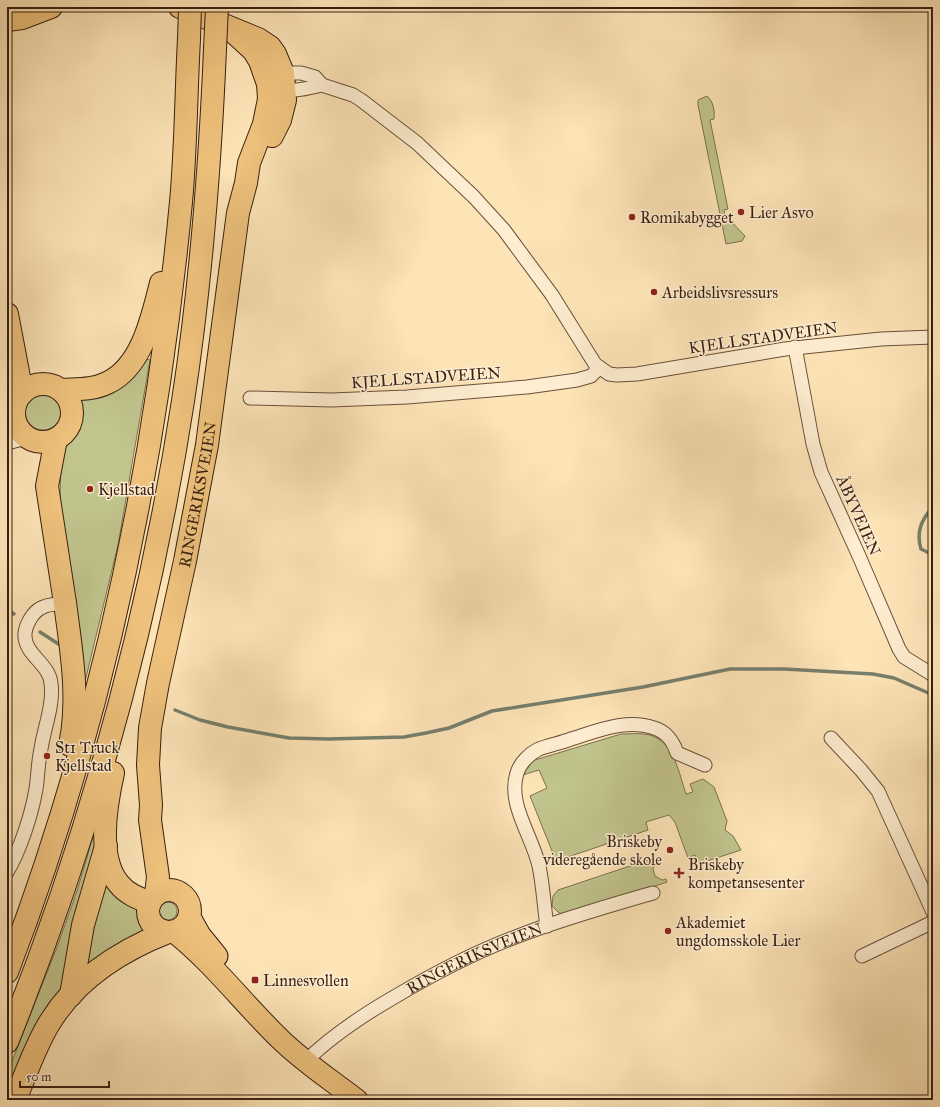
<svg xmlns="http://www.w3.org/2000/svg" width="940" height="1107" font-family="'IM FELL Great Primer',serif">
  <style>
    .green { fill: #c1c48d; stroke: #7c714f }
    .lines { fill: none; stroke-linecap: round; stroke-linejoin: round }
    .stream { stroke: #767f6d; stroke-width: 3.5 }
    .minor-casing { stroke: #68503a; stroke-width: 15 }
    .secondary-casing { stroke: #371e11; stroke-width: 21 }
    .primary-casing { stroke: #371e11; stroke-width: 23 }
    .trunk-casing { stroke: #371e11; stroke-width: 24 }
    .motorway-casing { stroke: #371e11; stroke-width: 24 }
    .minor { stroke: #feedd0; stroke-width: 13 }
    .secondary { stroke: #feedd0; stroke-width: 19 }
    .primary { stroke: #eec27c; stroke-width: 21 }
    .trunk { stroke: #eec27c; stroke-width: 22 }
    .motorway { stroke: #eec27c; stroke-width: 22 }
    .motorway-bridge-casing { stroke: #371e11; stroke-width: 24; stroke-linecap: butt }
    .motorway-bridge { stroke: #eec27c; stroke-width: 22 }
    .poi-dot { fill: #8f2418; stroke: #feedd0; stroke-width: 1.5 }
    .labels { text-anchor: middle; stroke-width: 3; stroke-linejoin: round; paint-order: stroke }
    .poi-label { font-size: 16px; fill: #371e11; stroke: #feedd0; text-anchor: start }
    .street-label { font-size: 16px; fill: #371e11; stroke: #feedd0 }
  </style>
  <rect width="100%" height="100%" fill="#fde4b7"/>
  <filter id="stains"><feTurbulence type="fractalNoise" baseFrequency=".005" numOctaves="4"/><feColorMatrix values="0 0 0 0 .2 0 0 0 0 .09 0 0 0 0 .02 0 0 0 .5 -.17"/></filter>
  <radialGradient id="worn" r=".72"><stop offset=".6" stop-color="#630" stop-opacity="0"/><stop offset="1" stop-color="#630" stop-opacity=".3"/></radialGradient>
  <g class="green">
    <path d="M707,96C713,101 715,110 714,119L710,120L728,209L724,210L725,215L745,236L742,241L726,244L698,105V100Z"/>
    <polygon points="141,357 150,360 118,545 83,690 60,499 61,452 78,427 81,412 80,402"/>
    <circle cx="43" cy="412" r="18"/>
    <path d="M621,734C628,734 636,733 644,734C673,737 678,770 686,794L693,792L690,784L703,779L714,787L727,821L725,830L733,836L741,850L698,864L695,855L688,858L675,822L669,815L646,822L648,830L556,861L530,796L547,788L539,770L523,775L525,767L535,760Z"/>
    <polygon points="99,826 71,969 7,1100 7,1074 57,947 77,891 96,827"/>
    <polygon points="654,858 656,862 653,869 655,876 662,880 666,879 667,882 567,916 558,912 552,906 553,896 558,890"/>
    <polygon points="104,873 129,906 138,910 147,930 82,976"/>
    <circle cx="168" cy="911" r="9"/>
  </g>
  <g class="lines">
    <g class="stream">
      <path d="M933,507C921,520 916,532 921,549L933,555"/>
      <polyline points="7,609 14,614"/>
      <polyline points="40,632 60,645"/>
      <polyline points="175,710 200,720 228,727 289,738 329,739 404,737 426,733 449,728 492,711 643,687 730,669 784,669 873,674 894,678 933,695"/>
    </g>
    <defs>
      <g id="minor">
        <polyline points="277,77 288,73 301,73 315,77 322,85 353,95 361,100 417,143 474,197 504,230 552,295 595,364 609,374 617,375 637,374 785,349 881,339 933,337"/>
        <path d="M279,88C293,93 308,88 322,85"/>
        <polyline points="795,347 813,444 821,472 859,556 899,649 904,657 933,675"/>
        <polyline points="250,398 331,400 407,397 527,387 577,380 591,376 599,368"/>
        <polyline points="831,738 861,770 878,791 933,912"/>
        <path d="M7,872C20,851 32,813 36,789C38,776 38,762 41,749C44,728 54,705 51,683C49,663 23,654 25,633C26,624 33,612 41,608C47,604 58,604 65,603"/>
        <path d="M547,926C544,906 543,885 539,866C532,835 507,804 517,773C520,763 530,753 539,749C549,745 561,743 571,739C597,731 627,718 654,728C667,732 673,741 677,753L705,765"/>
        <polyline points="862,956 933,922"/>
        <path id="s1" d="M305,1062C332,1035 363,1015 396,996C435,973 475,952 518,936C562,919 608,906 653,893"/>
      </g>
      <g id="secondary">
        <polyline points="7,419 14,413"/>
        <polyline points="7,440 25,435"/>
      </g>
      <g id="primary">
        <polyline points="190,917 200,935 217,956"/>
        <path d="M174,932C213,963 243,1003 279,1038C303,1062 330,1079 357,1100"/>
      </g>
      <g id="trunk">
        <polyline points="180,7 258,39 270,47 275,54 283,73 285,100 280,120 272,136"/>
        <polyline points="7,20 22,18 51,7"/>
        <polyline points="7,314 22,393"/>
        <circle cx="43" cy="413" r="29"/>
        <polyline points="56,439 47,486 65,603"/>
        <circle cx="169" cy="911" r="21"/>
        <path id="s2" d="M156,895L158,877L150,820L151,805L148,765L150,728L158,683L185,561L207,445L238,213L246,183L249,163L264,124L269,99L268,84L260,61L254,51L229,28"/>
      </g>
      <g id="motorway">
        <path d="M62,390C77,389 93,390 107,383C142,367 152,318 161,283"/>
        <path d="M65,603C71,649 80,698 70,745"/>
        <path d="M113,773C106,804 97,858 119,884C127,894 138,898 150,903"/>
        <path d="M7,972C102,725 156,464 181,202C186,148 186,93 189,39"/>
        <polyline points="71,995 83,925 106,846"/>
        <path d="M7,1042C90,836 149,620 183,401C201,284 210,167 215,49"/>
        <path d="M15,1100C26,1074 35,1046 50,1022C77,978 122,950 168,932"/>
      </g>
    </defs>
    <use href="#minor" class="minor-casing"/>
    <use href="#secondary" class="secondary-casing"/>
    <use href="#primary" class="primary-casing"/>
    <use href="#trunk" class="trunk-casing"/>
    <use href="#motorway" class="motorway-casing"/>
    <use href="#minor" class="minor"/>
    <use href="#secondary" class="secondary"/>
    <use href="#primary" class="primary"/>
    <use href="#trunk" class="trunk"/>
    <use href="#motorway" class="motorway"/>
    <defs>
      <g id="motorway-bridge">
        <polyline points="189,39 190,7"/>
        <polyline points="215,49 217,7"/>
      </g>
    </defs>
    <use href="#motorway-bridge" class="motorway-bridge-casing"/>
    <use href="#motorway-bridge" class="motorway-bridge"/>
  </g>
  <g class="poi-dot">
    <circle cx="741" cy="212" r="4"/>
    <circle cx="632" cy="217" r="4"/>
    <circle cx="654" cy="292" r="4"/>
    <circle cx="90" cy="489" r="4"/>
    <circle cx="47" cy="756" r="4"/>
    <circle cx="670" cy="850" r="4"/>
    <path d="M677 867h4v4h4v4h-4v4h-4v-4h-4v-4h4z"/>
    <circle cx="668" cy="931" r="4"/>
    <rect x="251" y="976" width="8" height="8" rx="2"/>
  </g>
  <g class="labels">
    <g class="poi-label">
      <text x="749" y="218">Lier Asvo</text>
      <text x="640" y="223">Romikabygget</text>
      <text x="662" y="298">Arbeidslivsressurs</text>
      <text x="98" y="495">Kjellstad</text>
      <text x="55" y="753">St1 Truck<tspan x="55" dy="18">Kjellstad</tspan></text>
      <text x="662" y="847" text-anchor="end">Briskeby<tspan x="662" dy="18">videregående skole</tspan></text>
      <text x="688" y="870">Briskeby<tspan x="688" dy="18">kompetansesenter</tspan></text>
      <text x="676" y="928">Akademiet<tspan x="676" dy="18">ungdomsskole Lier</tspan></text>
      <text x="263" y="986">Linnesvollen</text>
    </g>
    <g class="street-label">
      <text transform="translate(763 337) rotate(-8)" y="6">KJELLSTADVEIEN</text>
      <text transform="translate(426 377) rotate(-4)" y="6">KJELLSTADVEIEN</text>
      <text dy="6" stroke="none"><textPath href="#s2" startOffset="406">RINGERIKSVEIEN</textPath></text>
      <text transform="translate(859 515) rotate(66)" y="6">ÅBYVEIEN</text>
      <text dy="6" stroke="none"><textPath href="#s1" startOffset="200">RINGERIKSVEIEN</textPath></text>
    </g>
  </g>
  <rect width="940" height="1107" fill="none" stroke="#fde4b7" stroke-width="24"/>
  <rect x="8" y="8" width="924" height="1091" fill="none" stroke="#371e11" stroke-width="2"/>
  <rect x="12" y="12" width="916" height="1083" fill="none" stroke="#371e11"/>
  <path d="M20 1081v6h89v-6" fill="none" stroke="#371e11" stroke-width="2"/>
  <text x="26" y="1081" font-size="12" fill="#371e11" stroke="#feedd0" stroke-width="3" paint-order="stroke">50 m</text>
  <rect width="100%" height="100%" filter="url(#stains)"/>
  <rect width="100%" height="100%" fill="url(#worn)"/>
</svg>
